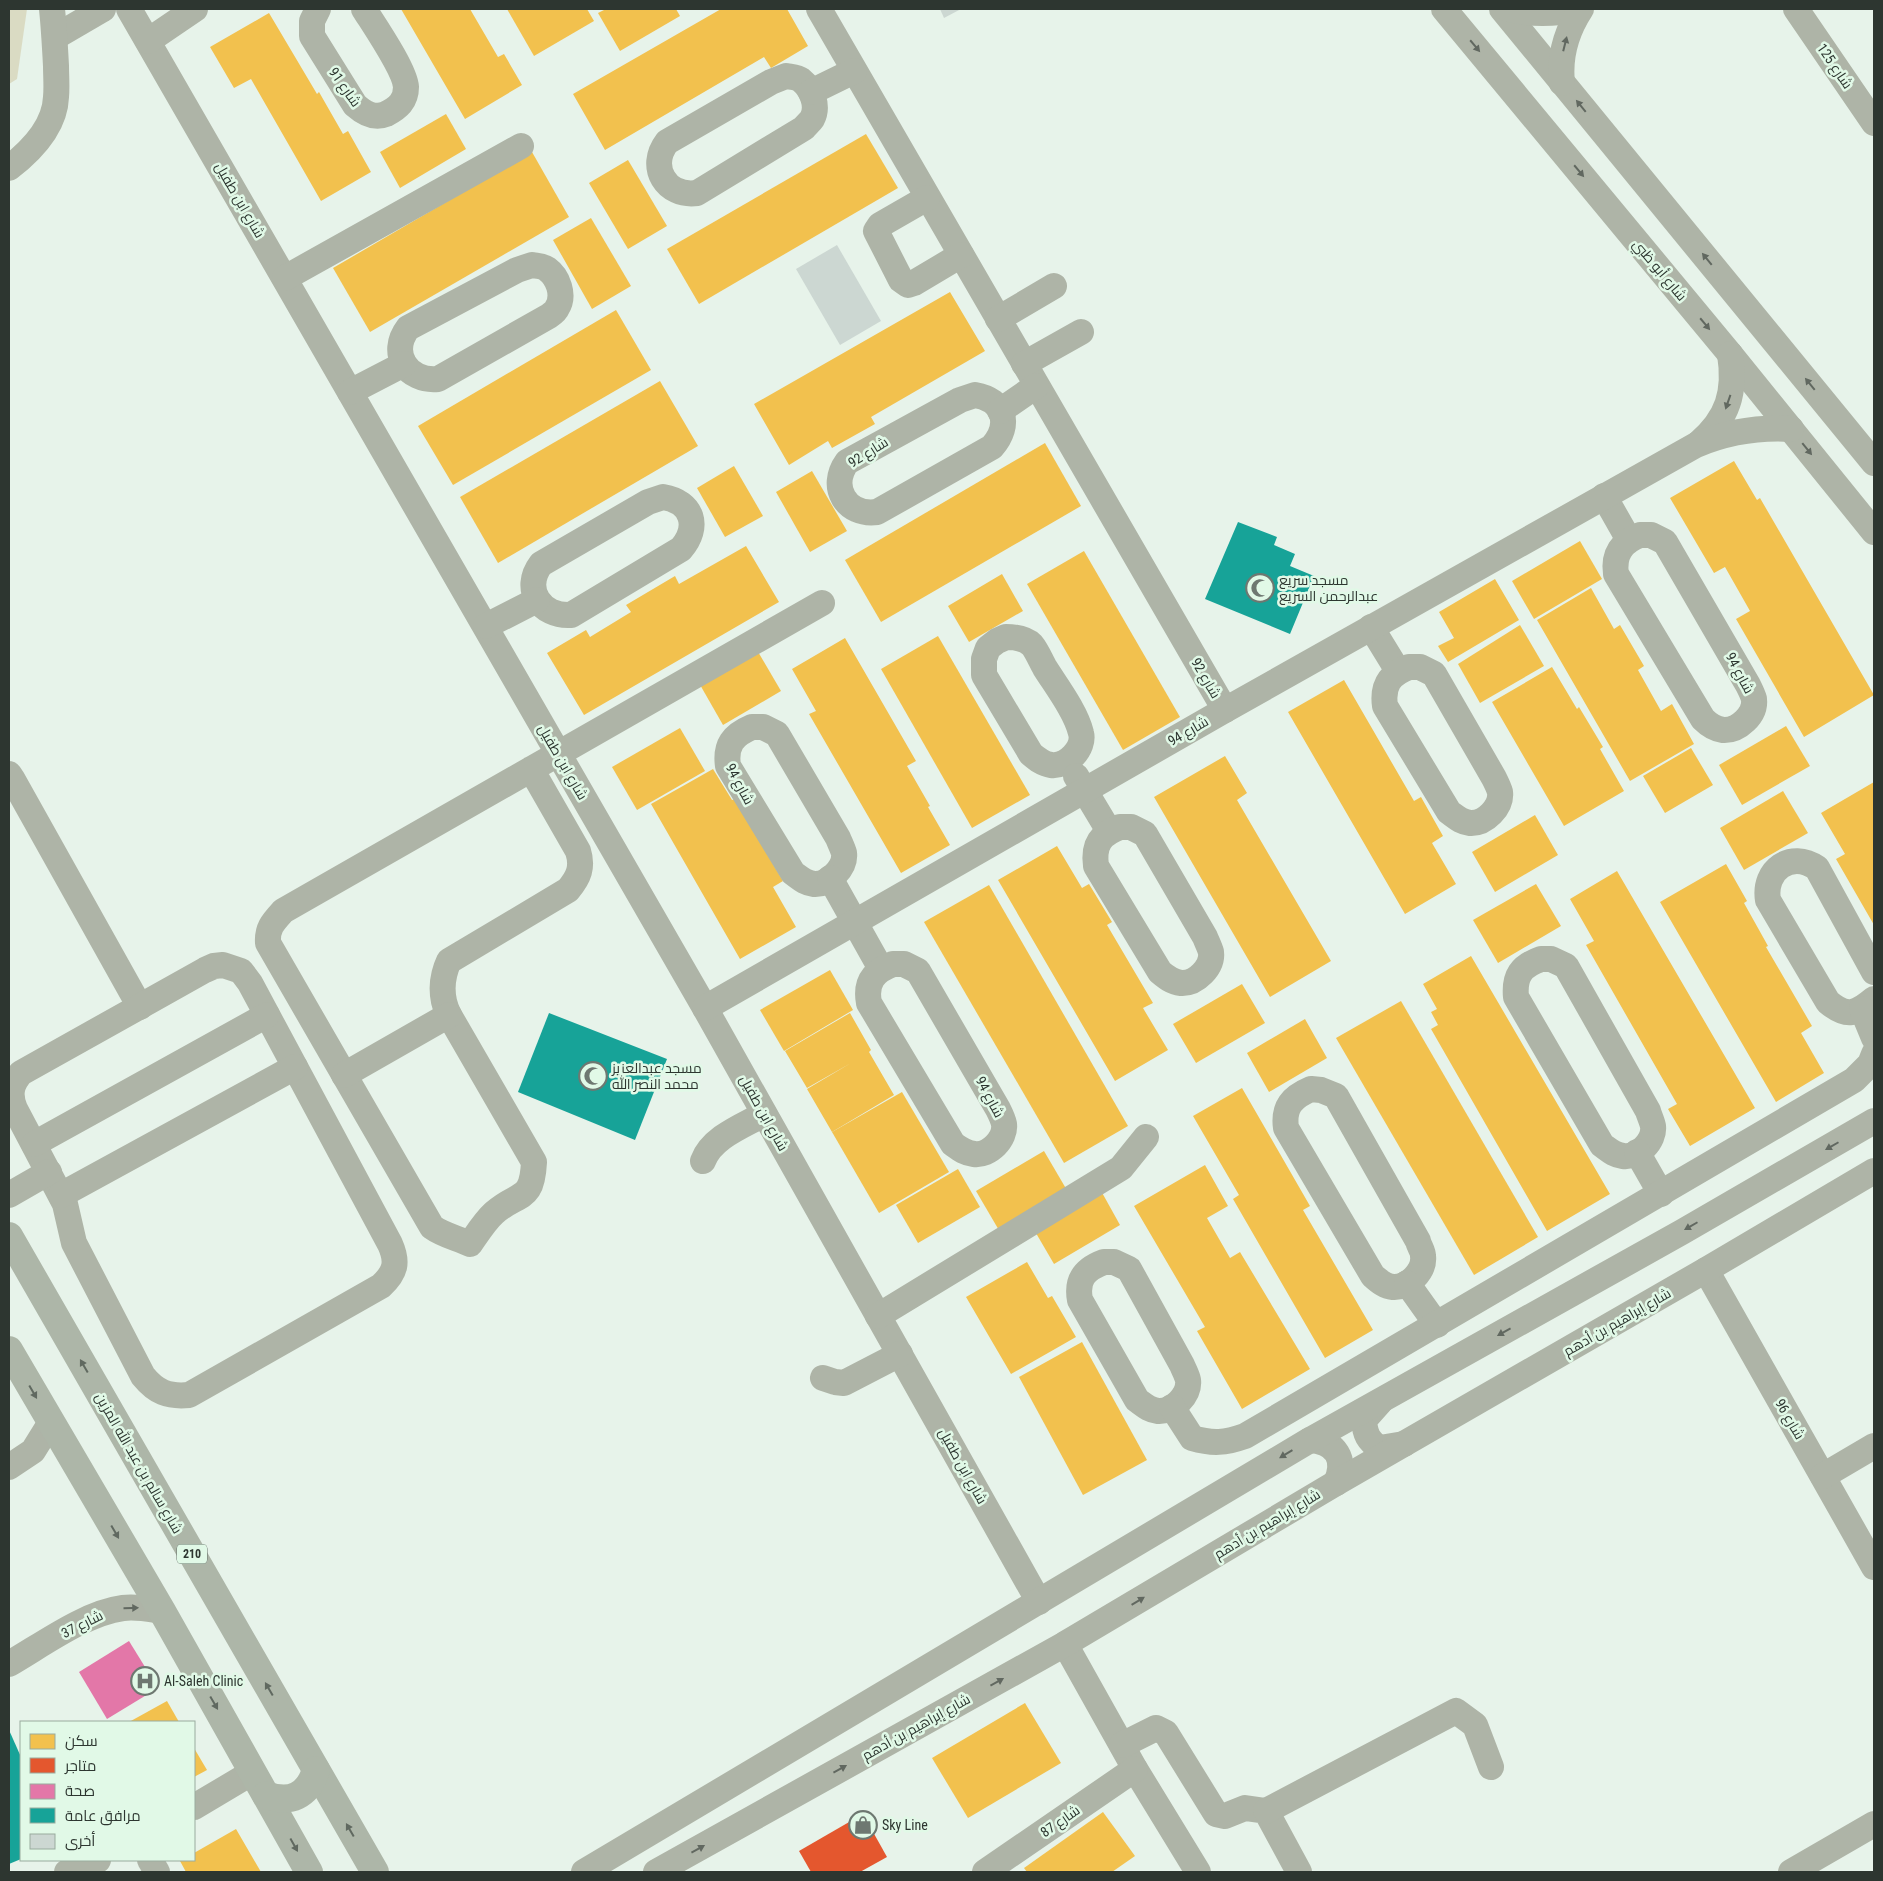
<svg xmlns="http://www.w3.org/2000/svg" width="1883" height="1881" font-family="'Roboto Condensed',Cairo,sans-serif">
  <style>
    .green { fill: #dadbc3 }
    .homes { fill: #f2c14e }
    .shops { fill: #e4572e }
    .health { fill: #e377a8 }
    .public { fill: #17a398 }
    .building { fill: #ccd7d2 }
    .lines { fill: none; stroke-linecap: round; stroke-linejoin: round }
    .minor { stroke: #aeb4a7; stroke-width: 26 }
    .major { stroke: #adb6a8; stroke-width: 28 }
    .oneway { fill: #616860 }
    .oneway2 { fill: #606960 }
    .labels { text-anchor: middle; stroke-width: 5; stroke-linejoin: round; paint-order: stroke }
    .shield { fill: #e1f9e7; stroke: #637067; stroke-width: 1 }
    .shield-label { font-size: 12px; font-weight: bold; fill: #2d3630 }
    .street-label { font-size: 14px; fill: #2d3630; stroke: #e1f9e7 }
    .poi-label { font-size: 14px; fill: #2d3630; stroke: #e1f9e7; text-anchor: start }
  </style>
  <rect width="100%" height="100%" fill="#e7f3ea"/>
  <polygon class="green" points="9,9 27,9 17,79 9,84"/>
  <g class="homes">
    <polygon points="401,9 470,9 498,57 504,54 522,85 465,119"/>
    <polygon points="507,9 587,9 594,21 534,56"/>
    <polygon points="606,9 676,9 680,16 620,51 598,13"/>
    <polygon points="721,9 787,9 808,46 771,68 764,57 605,150 573,94"/>
    <polygon points="269,13 317,94 319,92 343,134 348,131 371,172 321,201 251,79 234,88 210,47"/>
    <polygon points="446,114 466,149 400,188 380,152"/>
    <polygon points="866,134 898,188 699,304 667,249"/>
    <polygon points="532,152 569,217 370,332 333,268"/>
    <polygon points="628,160 667,226 628,249 589,183"/>
    <polygon points="591,218 631,286 592,309 553,240"/>
    <polygon points="950,292 985,351 871,417 875,424 832,448 828,441 789,465 754,404"/>
    <polygon points="616,310 651,370 453,485 418,426"/>
    <polygon points="660,381 698,446 498,563 460,497"/>
    <polygon points="1045,443 1081,506 881,622 845,560"/>
    <polygon points="1734,461 1757,500 1760,498 1874,695 1804,737 1736,619 1750,611 1725,567 1714,573 1670,498"/>
    <polygon points="734,466 763,516 725,537 697,488"/>
    <polygon points="812,471 847,531 810,552 776,492"/>
    <polygon points="1580,541 1602,579 1534,619 1512,581"/>
    <polygon points="746,546 779,602 584,715 547,653 586,630 590,637 631,612 626,605 675,576 679,584"/>
    <polygon points="1084,551 1180,717 1123,750 1027,584"/>
    <polygon points="1002,574 1023,611 969,642 948,606"/>
    <polygon points="1495,579 1519,620 1448,662 1438,646 1454,638 1439,612"/>
    <polygon points="1591,588 1614,629 1620,625 1644,666 1638,670 1661,711 1672,704 1694,744 1630,781 1537,620"/>
    <polygon points="1520,625 1544,666 1480,703 1458,664"/>
    <polygon points="938,636 1030,795 972,828 881,669"/>
    <polygon points="845,638 916,761 907,766 930,806 928,807 950,845 901,873 809,714 816,711 792,669"/>
    <polygon points="757,650 781,691 723,725 699,683"/>
    <polygon points="1552,667 1577,709 1579,707 1603,747 1600,749 1624,791 1564,826 1492,702"/>
    <polygon points="1344,680 1414,801 1421,797 1443,836 1432,843 1456,884 1405,914 1288,712"/>
    <polygon points="1786,726 1810,766 1742,805 1719,765"/>
    <polygon points="680,728 705,771 637,810 612,767"/>
    <polygon points="1691,748 1713,785 1665,813 1643,776"/>
    <polygon points="1225,756 1247,793 1237,800 1331,961 1270,997 1154,797"/>
    <polygon points="713,769 732,800 735,799 783,881 773,887 796,927 740,959 651,804"/>
    <polygon points="1874,782 1874,925 1836,859 1845,854 1821,813"/>
    <polygon points="1783,791 1808,833 1744,870 1720,828"/>
    <polygon points="1535,815 1558,855 1495,892 1472,852"/>
    <polygon points="1057,846 1082,888 1089,884 1112,922 1107,925 1153,1003 1143,1008 1168,1050 1115,1081 998,880"/>
    <polygon points="1726,864 1747,901 1744,903 1768,946 1766,947 1812,1026 1801,1033 1824,1073 1776,1102 1660,902"/>
    <polygon points="1617,871 1755,1108 1690,1146 1668,1109 1677,1104 1586,945 1594,941 1570,899"/>
    <polygon points="1536,884 1561,926 1498,963 1473,920"/>
    <polygon points="989,885 1128,1126 1064,1163 924,922"/>
    <polygon points="1471,956 1610,1194 1547,1231 1431,1029 1438,1025 1431,1012 1437,1009 1423,984"/>
    <polygon points="830,970 853,1010 784,1051 760,1010"/>
    <polygon points="1242,984 1265,1023 1196,1063 1173,1024"/>
    <polygon points="1401,1001 1538,1237 1474,1275 1336,1038"/>
    <polygon points="850,1013 871,1050 869,1052 894,1095 832,1132 807,1089 851,1063 807,1088 785,1051"/>
    <polygon points="1305,1019 1327,1058 1269,1092 1247,1053"/>
    <polygon points="1242,1088 1310,1206 1303,1210 1373,1330 1325,1358 1233,1199 1239,1195 1193,1116"/>
    <polygon points="902,1092 949,1172 879,1213 832,1132"/>
    <polygon points="1044,1151 1068,1192 1000,1232 976,1191"/>
    <polygon points="1205,1165 1228,1206 1207,1218 1230,1258 1240,1252 1310,1369 1242,1409 1197,1331 1205,1327 1134,1206"/>
    <polygon points="958,1169 980,1207 918,1243 896,1205"/>
    <polygon points="1100,1189 1120,1225 1054,1264 1033,1228"/>
    <polygon points="1027,1262 1048,1298 1052,1296 1076,1337 1011,1374 966,1297"/>
    <polygon points="1082,1342 1147,1460 1083,1495 1019,1377"/>
    <polygon points="167,1701 179,1722 129,1722"/>
    <polygon points="1025,1703 1061,1763 968,1818 932,1758"/>
    <polygon points="194,1748 207,1770 194,1777"/>
    <polygon points="1103,1812 1135,1856 1112,1872 1027,1872 1024,1868"/>
    <polygon points="236,1829 261,1872 186,1872 180,1861 194,1860 194,1853"/>
  </g>
  <polygon class="shops" points="863,1814 887,1857 860,1872 811,1872 799,1851"/>
  <polygon class="health" points="129,1641 158,1688 107,1719 79,1672"/>
  <g class="public">
    <polygon points="1238,522 1277,537 1274,545 1295,554 1290,566 1314,576 1290,634 1205,599"/>
    <polygon points="549,1013 667,1059 635,1140 518,1092"/>
    <polygon points="9,1730 21,1757 21,1859 9,1864"/>
  </g>
  <g class="building">
    <polygon points="940,9 961,9 944,18"/>
    <polygon points="837,245 881,321 840,345 796,269"/>
  </g>
  <g class="lines">
    <g class="minor">
      <polyline points="129,9 705,1008 1039,1602"/>
      <path d="M318,9L312,21V36L355,105C364,113 374,119 386,114C398,108 406,101 406,87C405,70 374,25 364,9"/>
      <polyline points="819,9 1225,710"/>
      <polyline points="1444,9 1730,354 1874,532"/>
      <polyline points="1502,9 1874,463"/>
      <path d="M1508,9C1532,15 1556,14 1580,9"/>
      <polyline points="1796,9 1874,123"/>
      <polyline points="55,37 103,9"/>
      <polyline points="148,41 195,9"/>
      <path d="M786,76C791,77 797,77 801,80C812,89 819,106 812,119C810,122 806,125 804,128L697,193C666,197 648,167 667,142L771,82Z"/>
      <path d="M1562,83C1559,55 1566,32 1581,9"/>
      <polyline points="811,92 854,71"/>
      <path d="M9,168C31,151 55,126 56,97C57,87 56,76 56,66C55,47 54,28 52,9"/>
      <polyline points="927,198 880,225 876,231 901,280 908,285 914,283 961,255"/>
      <path d="M532,265C537,266 543,266 547,269C558,277 565,295 557,308C556,311 552,314 549,316L438,379C407,382 389,353 408,328L517,270Z"/>
      <polyline points="285,278 521,146"/>
      <polyline points="998,319 1054,286"/>
      <polyline points="1024,364 1081,332"/>
      <polyline points="350,392 404,364"/>
      <path d="M975,395C1004,400 1012,424 992,447L877,512C846,516 829,487 847,462L960,400Z"/>
      <polyline points="1000,411 1036,386"/>
      <path d="M1699,443C1728,418 1736,392 1730,354"/>
      <polyline points="1604,496 1629,540"/>
      <path d="M663,497C693,502 700,527 681,549L571,615C541,617 522,589 541,564L648,502Z"/>
      <path d="M1640,535H1651L1665,542L1748,685C1750,689 1753,695 1754,699C1756,715 1738,731 1723,730C1715,729 1709,725 1703,719L1616,574C1613,554 1622,542 1640,535Z"/>
      <polyline points="486,626 537,600"/>
      <polyline points="1371,627 1398,671"/>
      <path d="M1006,637C1015,637 1025,638 1032,645C1037,651 1041,661 1045,668C1057,687 1076,712 1081,733C1085,748 1067,767 1051,765C1043,764 1037,759 1031,754L984,675V659L988,648L997,641Z"/>
      <path d="M1409,667H1420L1434,674L1494,778C1496,782 1499,788 1500,792C1502,807 1485,824 1470,823C1461,822 1456,817 1449,812L1385,706C1382,685 1390,674 1409,667Z"/>
      <path d="M752,727H763L777,734L838,838C840,843 843,849 844,853C846,868 828,885 814,884C805,883 800,878 793,873L728,766C725,745 733,735 752,727Z"/>
      <path d="M531,769L578,851C583,867 579,877 568,890L449,961C441,978 440,998 449,1015L534,1162C532,1203 519,1191 494,1213C485,1221 477,1234 470,1244C457,1238 443,1235 432,1227L268,943C267,928 273,922 283,911L822,603"/>
      <polyline points="9,774 13,780 140,1007"/>
      <polyline points="1076,776 1109,831"/>
      <path d="M1120,827H1131L1145,834L1205,937C1207,942 1210,948 1211,952C1213,967 1196,984 1181,983C1172,982 1166,977 1160,972L1096,866C1093,844 1101,834 1120,827Z"/>
      <polyline points="830,878 881,969"/>
      <path d="M1541,959H1551L1566,966L1648,1111C1649,1115 1652,1121 1653,1126C1655,1141 1638,1158 1623,1156C1614,1155 1609,1150 1602,1145L1516,997C1514,976 1521,966 1541,959Z"/>
      <path d="M893,964H904L918,971L998,1109C1000,1113 1003,1119 1004,1124C1006,1139 989,1156 974,1154C965,1153 960,1149 953,1144L869,1003C865,982 874,971 893,964Z"/>
      <path d="M223,965L241,971L250,983L390,1244C398,1262 396,1272 381,1286L189,1395C168,1397 156,1392 143,1376L74,1243L65,1204L15,1109C9,1095 11,1084 21,1073L205,970L214,966Z"/>
      <path d="M1874,972L1817,868C1791,850 1763,870 1768,900L1828,1002C1847,1018 1856,1014 1874,999"/>
      <path d="M705,1008L1225,710L1696,445C1727,432 1757,427 1791,429"/>
      <polyline points="1862,1009 1874,1038"/>
      <polyline points="344,1075 449,1015"/>
      <path d="M1311,1089L1321,1090L1336,1096L1418,1241C1419,1246 1423,1251 1423,1256C1425,1271 1408,1288 1393,1287C1384,1286 1379,1281 1373,1276L1286,1128C1283,1107 1292,1097 1311,1089Z"/>
      <polyline points="34,1144 267,1015"/>
      <polyline points="1637,1152 1661,1194"/>
      <path d="M703,1161C712,1137 743,1126 764,1114"/>
      <polyline points="9,1195 49,1172"/>
      <polyline points="61,1195 295,1067"/>
      <path d="M1104,1262H1114L1129,1269L1182,1365C1184,1370 1187,1375 1188,1380C1190,1395 1173,1412 1158,1411C1149,1410 1144,1405 1137,1400L1080,1300C1076,1279 1085,1269 1104,1262Z"/>
      <polyline points="1706,1270 1874,1567"/>
      <polyline points="1407,1283 1437,1325"/>
      <polyline points="878,1316 1121,1168 1146,1137"/>
      <polyline points="823,1378 835,1382 844,1383 900,1354"/>
      <path d="M1380,1402L1364,1420C1365,1434 1368,1441 1380,1448L1404,1444"/>
      <path d="M1172,1407L1192,1438C1213,1444 1225,1443 1245,1436L1854,1080L1870,1064L1874,1054"/>
      <path d="M1310,1440C1336,1442 1347,1459 1336,1483"/>
      <polyline points="9,1467 33,1451 51,1422"/>
      <polyline points="1823,1476 1874,1446"/>
      <polyline points="1065,1644 1135,1769 1198,1872"/>
      <path d="M9,1664C42,1645 85,1613 123,1608C136,1606 149,1609 162,1611"/>
      <polyline points="1122,1745 1156,1728 1166,1733 1216,1814 1225,1816 1245,1808 1266,1811 1299,1872"/>
      <polyline points="194,1807 253,1772"/>
      <polyline points="1266,1811 1456,1711 1475,1725 1491,1767"/>
      <polyline points="150,1860 157,1872"/>
      <polyline points="67,1872 98,1860"/>
      <polyline points="584,1872 1310,1440 1682,1232 1874,1121"/>
      <polyline points="656,1872 1065,1644 1336,1483 1706,1270 1874,1171"/>
      <polyline points="985,1872 1135,1769"/>
      <polyline points="1791,1872 1874,1824"/>
    </g>
    <g class="major">
      <polyline points="9,1236 375,1872"/>
      <polyline points="9,1350 162,1611 309,1872"/>
      <path d="M266,1795C290,1804 308,1796 316,1770"/>
    </g>
  </g>
  <defs><path id="oneway-solid" d="M-6-.8H1V-3.2L6.5 0L1 3.2V.8H-6Z" transform="scale(1.25)"/></defs>
  <g class="oneway">
    <use href="#oneway-solid" transform="translate(1565 44) rotate(-76)"/>
    <use href="#oneway-solid" transform="translate(1475 46) rotate(50)"/>
    <use href="#oneway-solid" transform="translate(1581 106) rotate(-129)"/>
    <use href="#oneway-solid" transform="translate(1579 171) rotate(50)"/>
    <use href="#oneway-solid" transform="translate(1707 259) rotate(-129)"/>
    <use href="#oneway-solid" transform="translate(1705 324) rotate(50)"/>
    <use href="#oneway-solid" transform="translate(1810 384) rotate(-129)"/>
    <use href="#oneway-solid" transform="translate(1728 402) rotate(109)"/>
    <use href="#oneway-solid" transform="translate(1807 449) rotate(51)"/>
    <use href="#oneway-solid" transform="translate(1832 1146) rotate(150)"/>
    <use href="#oneway-solid" transform="translate(1691 1226) rotate(150)"/>
    <use href="#oneway-solid" transform="translate(1504 1332) rotate(151)"/>
    <use href="#oneway-solid" transform="translate(1286 1454) rotate(149)"/>
    <use href="#oneway-solid" transform="translate(1138 1601) rotate(-31)"/>
    <use href="#oneway-solid" transform="translate(131 1608) rotate(-1)"/>
    <use href="#oneway-solid" transform="translate(997 1682) rotate(-29)"/>
    <use href="#oneway-solid" transform="translate(840 1769) rotate(-29)"/>
    <use href="#oneway-solid" transform="translate(698 1849) rotate(-29)"/>
  </g>
  <g class="oneway2">
    <use href="#oneway-solid" transform="translate(84 1366) rotate(-120)"/>
    <use href="#oneway-solid" transform="translate(33 1392) rotate(60)"/>
    <use href="#oneway-solid" transform="translate(115 1532) rotate(60)"/>
    <use href="#oneway-solid" transform="translate(269 1689) rotate(-120)"/>
    <use href="#oneway-solid" transform="translate(214 1703) rotate(60)"/>
    <use href="#oneway-solid" transform="translate(350 1830) rotate(-120)"/>
    <use href="#oneway-solid" transform="translate(294 1845) rotate(61)"/>
  </g>
  <defs>
    <symbol id="mosque-ring" viewBox="-11 -11 22 22"><circle r="9.5" fill="#e1f9e7" stroke="#6e7871" stroke-width="1.5"/><path d="M3.5-4.9A6 6 0 1 0 3.5 4.9A5 5 0 1 1 3.5-4.9Z" fill="#6e7871"/></symbol>
    <symbol id="hospital-ring" viewBox="-11 -11 22 22"><circle r="9.5" fill="#e1f9e7" stroke="#6e7871" stroke-width="1.5"/><path d="M-5-5h3v3.5h4V-5h3V5h-3V1.5h-4V5h-3Z" fill="#6e7871"/></symbol>
    <symbol id="shop-ring" viewBox="-11 -11 22 22"><circle r="9.5" fill="#e1f9e7" stroke="#6e7871" stroke-width="1.5"/><path d="M-5-2.5h2.3a2.7 3.5 0 0 1 5.4 0H5L5.5 6h-11ZM-1.5-2.5h3a1.5 2.3 0 0 0-3 0Z" fill="#6e7871"/></symbol>
  </defs>
  <g fill-rule="evenodd">
    <use href="#mosque-ring" x="1244" y="572" width="32" height="32"/>
    <use href="#mosque-ring" x="577" y="1060" width="32" height="32"/>
    <use href="#hospital-ring" x="129" y="1665" width="32" height="32"/>
    <use href="#shop-ring" x="847" y="1809" width="32" height="32"/>
  </g>
  <g class="labels">
    <rect class="shield" x="177" y="1544.5" width="30" height="19" rx="4"/>
    <g class="shield-label">
      <text x="192" y="1558">210</text>
    </g>
    <g class="street-label">
      <text transform="translate(1835 66) rotate(56)" y="5">شارع 125</text>
      <text transform="translate(345 87) rotate(55)" y="5">شارع 91</text>
      <text transform="translate(240 200) rotate(60)" y="5">شارع ابن طفيل</text>
      <text transform="translate(1660 270) rotate(50)" y="5">شارع أبو ظبي</text>
      <text transform="translate(868 452) rotate(-32)" y="5">شارع 92</text>
      <text transform="translate(1740 673) rotate(62)" y="5">شارع 94</text>
      <text transform="translate(1206 678) rotate(60)" y="5">شارع 92</text>
      <text transform="translate(1188 731) rotate(-30)" y="5">شارع 94</text>
      <text transform="translate(563 762) rotate(60)" y="5">شارع ابن طفيل</text>
      <text transform="translate(740 784) rotate(62)" y="5">شارع 94</text>
      <text transform="translate(990 1097) rotate(62)" y="5">شارع 94</text>
      <text transform="translate(764 1113) rotate(61)" y="5">شارع ابن طفيل</text>
      <text transform="translate(1617 1322) rotate(-30)" y="5">شارع إبراهيم بن أدهم</text>
      <text transform="translate(1790 1419) rotate(60)" y="5">شارع 96</text>
      <text transform="translate(139 1463) rotate(60)" y="5">شارع سالم بن عبد الله المزين</text>
      <text transform="translate(963 1466) rotate(61)" y="5">شارع ابن طفيل</text>
      <text transform="translate(1267 1524) rotate(-31)" y="5">شارع إبراهيم بن أدهم</text>
      <text transform="translate(82 1624) rotate(-27)" y="5">شارع 37</text>
      <text transform="translate(916 1727) rotate(-29)" y="5">شارع إبراهيم بن أدهم</text>
      <text transform="translate(1060 1821) rotate(-35)" y="5">شارع 87</text>
    </g>
    <g class="poi-label">
      <text x="1279" y="585">مسجد سريع<tspan x="1279" dy="16">عبدالرحمن السريع</tspan></text>
      <text x="612" y="1073">مسجد عبدالعزيز<tspan x="612" dy="16">محمد النصر الله</tspan></text>
      <text x="164" y="1686">Al-Saleh Clinic</text>
      <text x="882" y="1830">Sky Line</text>
    </g>
  </g>
  <rect width="1883" height="1881" fill="none" stroke="#2d3630" stroke-width="20"/>
  <rect x="20" y="1721" width="175" height="140" fill="#e1f9e7" stroke="#99ab9e"/>
  <rect x="30" y="1734" width="25" height="15" fill="#f2c14e" stroke="#99ab9e"/>
  <text x="65" y="1746" font-size="15" fill="#2d3630">سكن</text>
  <rect x="30" y="1758" width="25" height="15" fill="#e4572e" stroke="#99ab9e"/>
  <text x="65" y="1771" font-size="15" fill="#2d3630">متاجر</text>
  <rect x="30" y="1784" width="25" height="15" fill="#e377a8" stroke="#99ab9e"/>
  <text x="65" y="1796" font-size="15" fill="#2d3630">صحة</text>
  <rect x="30" y="1808" width="25" height="15" fill="#17a398" stroke="#99ab9e"/>
  <text x="65" y="1821" font-size="15" fill="#2d3630">مرافق عامة</text>
  <rect x="30" y="1834" width="25" height="15" fill="#ccd7d2" stroke="#99ab9e"/>
  <text x="65" y="1846" font-size="15" fill="#2d3630">أخرى</text>
</svg>
